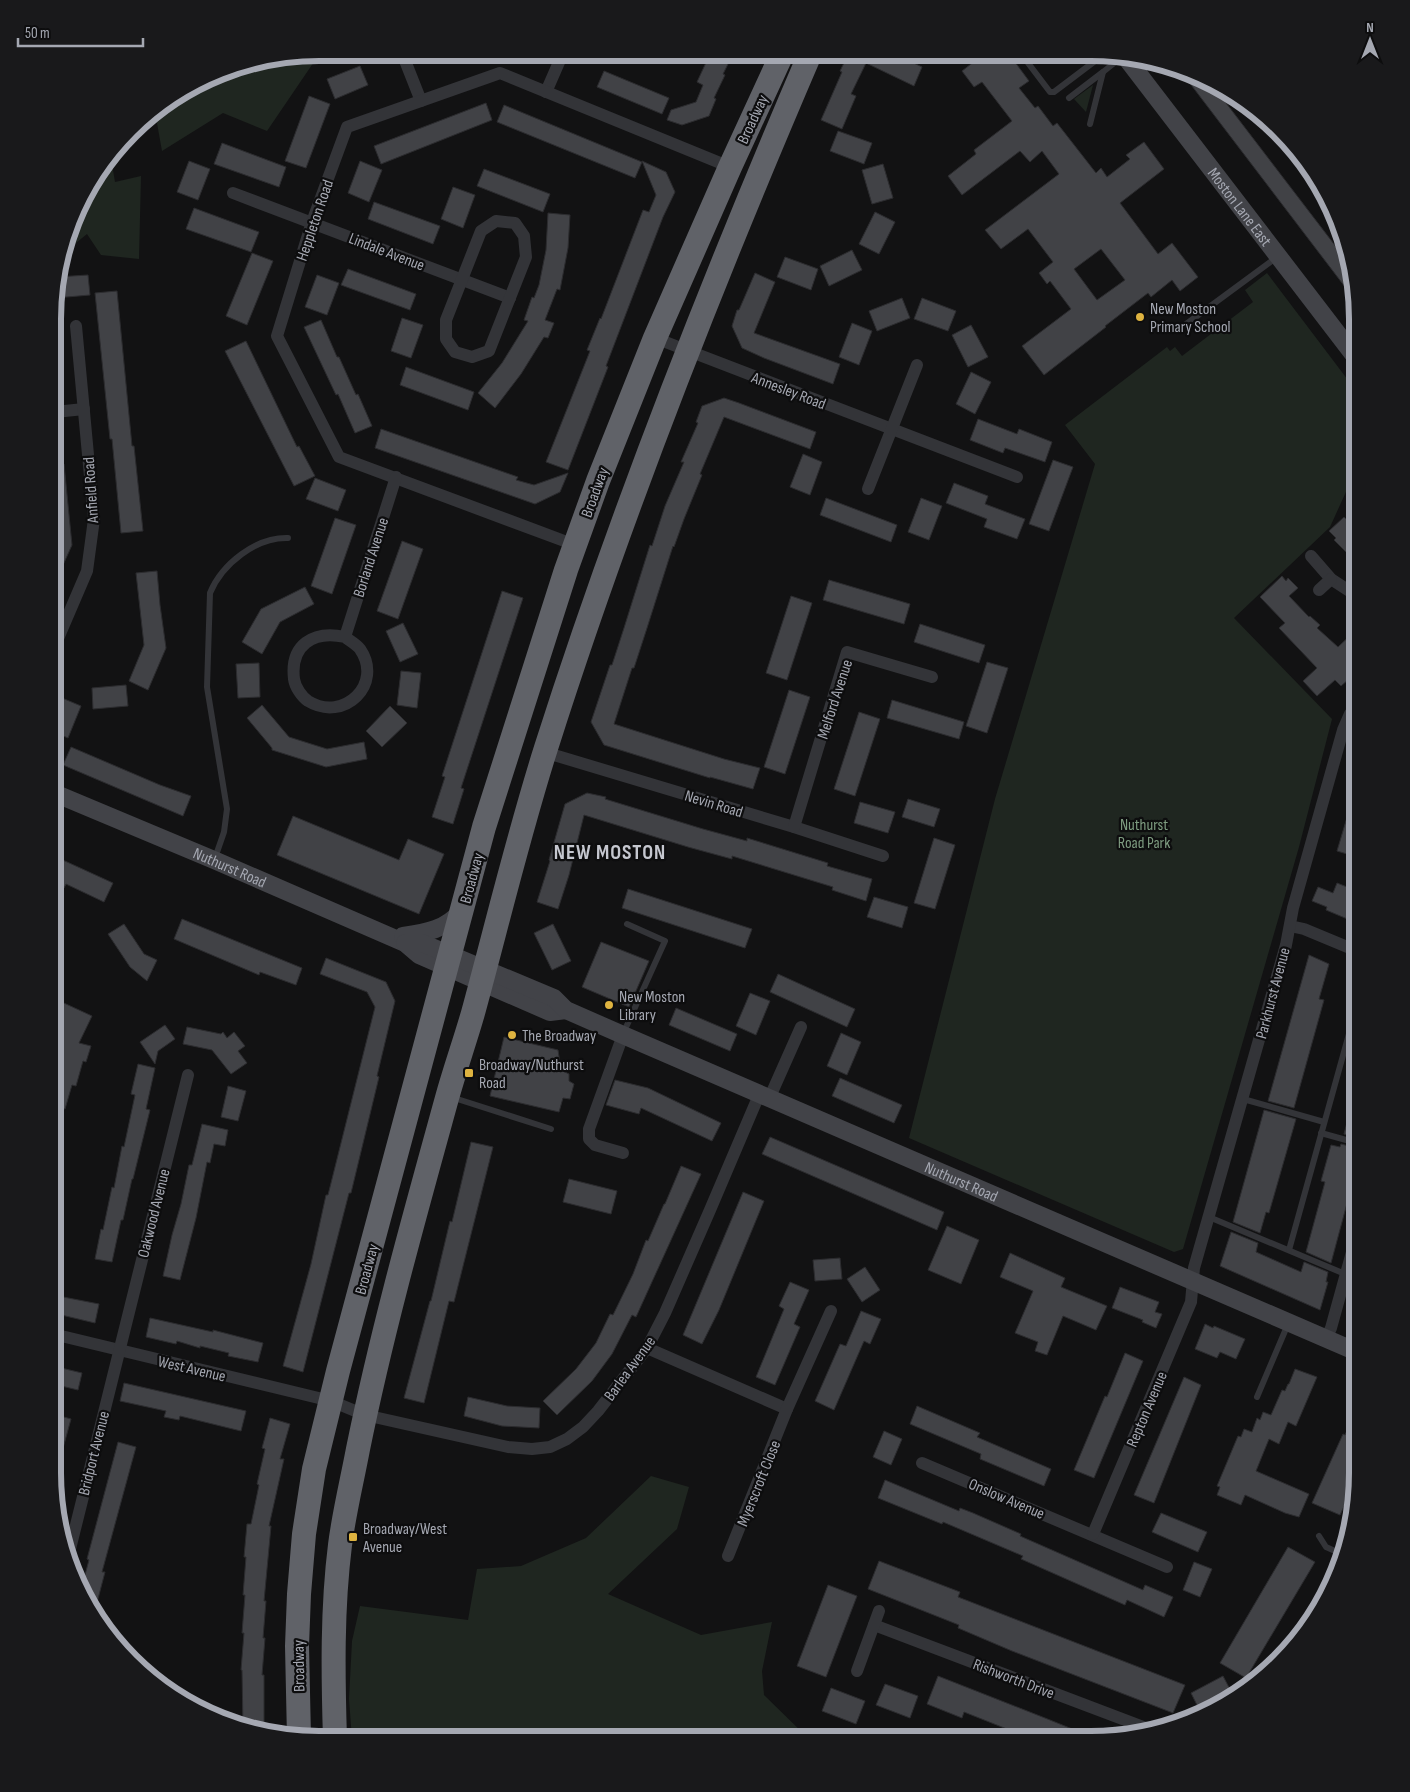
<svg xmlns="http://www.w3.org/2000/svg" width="1410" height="1792" font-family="'Sofia Sans Condensed',sans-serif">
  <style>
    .green { fill: #1f2620 }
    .building { fill: #414246; stroke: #2c2c2f; fill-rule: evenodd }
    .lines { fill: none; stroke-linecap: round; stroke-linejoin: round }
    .lane { stroke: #333438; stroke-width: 6 }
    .street { stroke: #333438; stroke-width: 12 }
    .secondary { stroke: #424348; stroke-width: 18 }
    .highway { stroke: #606268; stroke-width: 24 }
    .poi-dot { fill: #deb340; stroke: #0d0d0e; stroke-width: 2 }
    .labels { text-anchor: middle; stroke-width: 4.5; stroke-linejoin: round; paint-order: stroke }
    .street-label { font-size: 16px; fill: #a5a8b2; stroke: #0d0d0e }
    .poi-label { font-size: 16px; fill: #a5a8b2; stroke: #0d0d0e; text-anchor: start }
    .park-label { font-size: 16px; fill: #7e9c81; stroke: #0d0d0e }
    .district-label { font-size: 21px; font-weight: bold; letter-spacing: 1px; fill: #c5c7cf; stroke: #0d0d0e }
    .rim { fill: none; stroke: #a5a8b2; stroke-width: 6 }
  </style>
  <rect width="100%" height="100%" fill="#121213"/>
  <g class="green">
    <polygon points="320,53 267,131 223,113 162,151 155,112 233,67"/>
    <polygon points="1093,85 1086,112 1074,99"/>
    <polygon points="111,158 115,182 141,176 139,259 101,255 87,234 66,251 88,186"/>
    <polygon points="1267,273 1357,392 1357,475 1350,483 1330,527 1234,618 1332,719 1299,847 1183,1249 1174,1252 909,1138 995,799 1095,464 1065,425 1167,347 1170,351 1175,347 1182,356 1253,302 1245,290"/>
    <polygon points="651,1476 689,1487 677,1529 608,1594 701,1635 772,1622 762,1671 764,1695 809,1739 352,1739 349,1699 352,1641 360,1606 468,1620 477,1569 521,1566 586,1538"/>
  </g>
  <g class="building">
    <polygon points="710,54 733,54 723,74 725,75 714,98 716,99 709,116 682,125 667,120 671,110 696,102 703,85 697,82"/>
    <polygon points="846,54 895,54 922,67 914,86 866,63 851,94 856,96 842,129 821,120 842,72 840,71 848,55"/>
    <path d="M984,54H1009L1029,81L1019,88L1035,108L1038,106L1053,126L1057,123L1096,173L1101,168L1107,177L1130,159L1126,155L1144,142L1164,169L1120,203L1158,254L1172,243L1198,277L1180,291L1172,280L1151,297L1148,293L1105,326L1106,327L1044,375L1022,346L1071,309L1050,281L1047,284L1039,273L1053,262L1028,229L1001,249L985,230L1059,174L1042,151L1030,162L1020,151L962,195L948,176L976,154L974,150L1012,121L982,82L974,87L962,71ZM1101,249L1125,280L1097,300L1074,269Z"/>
    <polygon points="360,66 368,85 335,99 327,79"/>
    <polygon points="1179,69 1193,73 1210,82 1350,265 1355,300"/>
    <polygon points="604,71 669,98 662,114 597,87"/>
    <polygon points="309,96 330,104 306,168 285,161"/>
    <polygon points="486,103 492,120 381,164 374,146"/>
    <polygon points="504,105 642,162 635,178 497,122"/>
    <polygon points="838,131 872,143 864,164 830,151"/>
    <polygon points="222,143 286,167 279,187 214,164"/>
    <polygon points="189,161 210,169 198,200 177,192"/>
    <polygon points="360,161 382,170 369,202 348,193"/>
    <polygon points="642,161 666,172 675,192 663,217 606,366 608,367 568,470 546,462 590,351 587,350 600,318 601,319 643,210 649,212 656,195"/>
    <polygon points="883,164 893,198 872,204 862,170"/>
    <polygon points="484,169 550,194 543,212 477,186"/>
    <polygon points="453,187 475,195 463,228 441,219"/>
    <polygon points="374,202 440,226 433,244 368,219"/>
    <polygon points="194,208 259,232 251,252 186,229"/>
    <polygon points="875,212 895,222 879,254 859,244"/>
    <polygon points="548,213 570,215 568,248 560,290 557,289 545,320 554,323 548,338 544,337 521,374 495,408 478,393 502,363 528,321 524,320 532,297 534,298 539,285 546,250"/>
    <polygon points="852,250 862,270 829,286 820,266"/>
    <polygon points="252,253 273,261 247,325 226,316"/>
    <polygon points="785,257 818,269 811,290 777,277"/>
    <polygon points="348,269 416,294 410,310 341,285"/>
    <polygon points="755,273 775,282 754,333 840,364 833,384 764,358 742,348 732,326 737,310 739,310"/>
    <polygon points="88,275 90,295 55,298 55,284 57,277"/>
    <polygon points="317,275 339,283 327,315 305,307"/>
    <polygon points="117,291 132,446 134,446 143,531 121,533 112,439 110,439 95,293"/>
    <polygon points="902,298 910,318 877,331 869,311"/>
    <polygon points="922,298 956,311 948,331 914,319"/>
    <polygon points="402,318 423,325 411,358 391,351"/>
    <polygon points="321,320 337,357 339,357 356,395 358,394 372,426 355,433 338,394 336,395 304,327"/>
    <polygon points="852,323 872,331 859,365 839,357"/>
    <polygon points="971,325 988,357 968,367 952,335"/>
    <polygon points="246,341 297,447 299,446 315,476 294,486 225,351"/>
    <polygon points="406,367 474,392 468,410 400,385"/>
    <polygon points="971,372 991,382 975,414 956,404"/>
    <polygon points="724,398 739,403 816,432 810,449 724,417 700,474 702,475 684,519 674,547 673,546 647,628 634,668 632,668 614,724 724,759 760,768 753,789 710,777 710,778 604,745 591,722 610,665 612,665 624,628 650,545 652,546 665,506 684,462 681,462 698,423 696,422 702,406"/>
    <polygon points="978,419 1017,434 1019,429 1052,442 1045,462 1005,448 1003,453 970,440"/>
    <polygon points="381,429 518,477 516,480 534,485 568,473 560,492 535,504 375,448"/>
    <polygon points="803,454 822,462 810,495 790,487"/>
    <polygon points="1053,460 1073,467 1049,531 1029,524"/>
    <polygon points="54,464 64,464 72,545 54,585"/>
    <polygon points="315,478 346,490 338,511 306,499"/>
    <polygon points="954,483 988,496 985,504 1025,519 1017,539 984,527 987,519 946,503"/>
    <polygon points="826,498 897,525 891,542 820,515"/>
    <polygon points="921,498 942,506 929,540 908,532"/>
    <polygon points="1344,517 1357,530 1357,563 1334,540 1336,538 1329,531"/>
    <polygon points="335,518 356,525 332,594 311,586"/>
    <polygon points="402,541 423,549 398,619 377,611"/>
    <polygon points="157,571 160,605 166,648 148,690 129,681 144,645 136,573"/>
    <polygon points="1282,576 1286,581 1288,578 1298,588 1289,596 1309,617 1310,616 1320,625 1317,628 1338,647 1357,629 1357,672 1341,686 1335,680 1317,696 1303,681 1317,668 1279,628 1285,623 1260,597"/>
    <polygon points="829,580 910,604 904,624 823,600"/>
    <polygon points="305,587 314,604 280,622 262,654 242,642 261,609"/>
    <polygon points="502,591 523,598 461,788 464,789 453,824 432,817 445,777 442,776"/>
    <polygon points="791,596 812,603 787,680 766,673"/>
    <polygon points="403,623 418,654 400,662 386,631"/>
    <polygon points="920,624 985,645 979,663 914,642"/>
    <polygon points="987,662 1008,668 987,733 966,726"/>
    <polygon points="259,663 260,697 238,698 236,664"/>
    <polygon points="401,671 421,673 417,708 397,705"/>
    <polygon points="126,685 128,706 93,709 92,688"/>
    <polygon points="789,690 810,697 785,774 764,767"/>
    <polygon points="62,698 81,706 68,738 54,732 54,716"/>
    <polygon points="892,700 964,722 959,739 887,718"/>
    <polygon points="262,705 289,737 327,749 364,742 367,759 326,767 272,750 272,748 247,718"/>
    <polygon points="390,706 407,723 382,747 366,731"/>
    <polygon points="859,712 880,719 855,796 834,789"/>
    <polygon points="71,747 160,785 191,796 183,816 63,765"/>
    <polygon points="587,793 606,797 605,799 703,829 747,841 747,838 828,863 827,866 872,879 866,901 832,890 833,887 732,856 732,859 688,847 584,815 569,875 558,909 537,902 550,861 549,860 565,804"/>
    <polygon points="1354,794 1357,794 1357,845 1354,856 1337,851"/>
    <polygon points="908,799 940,809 934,827 902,817"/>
    <polygon points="860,802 895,812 888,833 854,823"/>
    <polygon points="293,816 399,860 408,839 444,854 419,914 277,855"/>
    <polygon points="934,838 955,845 935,909 914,903"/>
    <polygon points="54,856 113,883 104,902 66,884 64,888 54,884"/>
    <polygon points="1337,883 1357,891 1357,923 1326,910 1327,907 1312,901 1318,887 1333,893"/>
    <polygon points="628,889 752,929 745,948 622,908"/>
    <polygon points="874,897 908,907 902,928 867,917"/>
    <polygon points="182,919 302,968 296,985 260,972 259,975 174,939"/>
    <polygon points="124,924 144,954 157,960 147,981 130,967 108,934"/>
    <polygon points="553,924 571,961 552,970 534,933"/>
    <polygon points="601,942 649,961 629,1007 582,987"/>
    <polygon points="1309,955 1329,964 1319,999 1324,1000 1294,1108 1268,1101"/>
    <polygon points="326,958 386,982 395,1001 377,1076 379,1077 351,1193 349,1193 303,1372 283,1366 311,1264 326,1195 328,1195 375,1007 367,992 320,974"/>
    <polygon points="778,974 855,1009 847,1027 770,992"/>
    <polygon points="750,993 770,1001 756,1035 736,1026"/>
    <polygon points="53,998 92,1016 79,1043 91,1046 86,1062 83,1061 76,1086 72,1085 65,1109 53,1106"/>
    <polygon points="676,1008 737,1034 730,1051 669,1025"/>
    <polygon points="165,1025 175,1039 158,1051 155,1064 140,1042"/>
    <polygon points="187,1027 221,1034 223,1032 227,1038 234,1032 245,1046 238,1051 247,1063 231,1074 212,1050 183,1044"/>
    <polygon points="841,1033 861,1042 847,1075 827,1066"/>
    <polygon points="504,1037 558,1050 561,1070 569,1074 569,1081 574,1084 570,1099 563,1098 559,1112 490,1096"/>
    <polygon points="138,1064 155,1068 146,1109 150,1110 133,1179 132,1179 123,1220 121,1220 112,1262 95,1259 101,1229 103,1230 112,1187 114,1188 122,1146 124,1147 135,1095 131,1094"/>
    <polygon points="840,1078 902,1105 894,1123 832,1096"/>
    <polygon points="615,1080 648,1088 721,1123 712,1141 641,1108 639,1114 606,1105"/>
    <polygon points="228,1086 246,1091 238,1121 221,1117"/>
    <polygon points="1353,1100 1357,1101 1357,1138 1344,1134"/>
    <polygon points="1264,1110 1296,1119 1269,1213 1266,1212 1260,1233 1233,1222"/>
    <polygon points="202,1124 228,1130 225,1146 214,1144 210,1163 207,1162 196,1218 180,1280 163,1276 172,1235 181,1204 189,1165 192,1165"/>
    <polygon points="770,1137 944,1212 937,1230 762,1154"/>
    <polygon points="471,1142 493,1147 454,1302 449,1301 424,1403 404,1398 430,1301 431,1301 450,1221 452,1222"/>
    <polygon points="1341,1144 1357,1148 1357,1166 1331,1263 1306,1252 1325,1182 1321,1181 1331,1145 1340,1147"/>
    <polygon points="681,1166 701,1174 636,1317 632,1315 612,1354 592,1381 557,1415 543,1401 576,1369 596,1343 610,1314 613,1315 633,1274 646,1240 648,1241 664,1204 665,1204"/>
    <polygon points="569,1179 617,1191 611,1214 563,1202"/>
    <polygon points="743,1192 764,1201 719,1310 702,1344 683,1335"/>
    <polygon points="947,1226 979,1240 961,1284 928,1270"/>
    <polygon points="1231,1232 1258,1243 1256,1252 1301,1272 1304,1262 1328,1272 1326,1282 1328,1282 1320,1310 1220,1266"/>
    <polygon points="1010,1253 1065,1278 1061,1287 1107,1306 1096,1330 1063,1316 1047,1355 1035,1351 1038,1342 1015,1333 1033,1291 1000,1277"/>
    <polygon points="840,1258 842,1279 815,1281 813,1260"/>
    <polygon points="865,1267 880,1290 862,1302 847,1279"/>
    <polygon points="790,1282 809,1290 794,1324 800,1327 775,1385 756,1377 784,1309 779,1306"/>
    <polygon points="1120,1287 1159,1302 1155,1312 1162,1314 1156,1328 1142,1322 1143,1320 1112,1308"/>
    <polygon points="53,1295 99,1304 95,1323 53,1313"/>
    <polygon points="861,1311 881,1319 870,1344 864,1341 834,1410 815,1401 840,1344 846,1346"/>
    <polygon points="150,1318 213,1332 213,1330 263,1343 258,1362 228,1356 229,1353 200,1346 200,1348 177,1341 176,1344 146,1337"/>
    <polygon points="1205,1324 1213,1328 1214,1326 1245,1339 1236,1359 1220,1352 1217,1358 1195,1349"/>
    <polygon points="1125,1353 1143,1361 1094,1478 1074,1470 1105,1396 1107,1397"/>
    <polygon points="53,1366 82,1373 78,1390 53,1384"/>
    <polygon points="1295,1369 1317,1377 1296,1426 1288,1422 1279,1444 1269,1439 1256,1471 1309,1494 1299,1517 1285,1513 1245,1495 1241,1505 1217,1495 1220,1487 1217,1486 1238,1436 1241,1437 1244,1429 1252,1432 1257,1418 1260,1420 1263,1412 1271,1415 1282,1390 1285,1391 1288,1384 1289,1384"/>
    <polygon points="1184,1377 1201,1385 1154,1503 1134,1495"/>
    <polygon points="124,1383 246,1411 241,1431 180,1416 179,1420 164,1417 166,1411 120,1401"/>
    <polygon points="468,1397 507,1406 540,1408 539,1428 502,1426 464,1416"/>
    <polygon points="917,1406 980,1433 977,1437 1051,1469 1044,1486 980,1459 981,1454 910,1424"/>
    <polygon points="1357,1409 1357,1478 1340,1515 1312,1503 1343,1434 1345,1435"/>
    <polygon points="53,1414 71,1419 57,1470 53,1470"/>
    <polygon points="270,1418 290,1424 280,1459 284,1459 269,1526 271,1526 264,1601 266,1601 263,1638 265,1638 262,1675 264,1675 264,1732 243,1727 242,1670 241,1670 244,1633 242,1633 245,1595 243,1595 246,1557 244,1557 247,1524 251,1524 259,1485 257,1484 265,1449 262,1448"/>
    <polygon points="884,1431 902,1439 891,1465 873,1457"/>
    <polygon points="118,1442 136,1447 102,1572 105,1572 94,1614 88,1606 81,1590 89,1560 87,1559"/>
    <polygon points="885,1480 959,1511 960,1508 973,1513 1021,1534 1020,1536 1143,1590 1145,1585 1173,1597 1164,1617 1127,1600 1125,1605 1021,1559 1023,1556 943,1522 942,1524 878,1498"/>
    <polygon points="1161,1513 1207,1532 1198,1552 1152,1532"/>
    <polygon points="1288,1547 1315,1562 1246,1678 1220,1663"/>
    <polygon points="879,1561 960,1592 958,1597 1185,1685 1173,1713 1012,1651 958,1628 959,1625 868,1589"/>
    <polygon points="1194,1562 1212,1569 1200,1597 1183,1590"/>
    <polygon points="828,1585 857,1596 826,1677 797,1666"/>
    <polygon points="938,1676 1045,1718 1097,1739 1032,1739 964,1712 962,1718 927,1704"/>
    <polygon points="1223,1676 1234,1697 1224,1704 1201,1713 1191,1693"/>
    <polygon points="885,1684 918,1696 910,1718 876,1705"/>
    <polygon points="831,1688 865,1701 856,1724 822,1711"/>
  </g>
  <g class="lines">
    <g class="lane">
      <polyline points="1022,55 1050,92 1054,92 1103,55"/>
      <polyline points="1069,98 1103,72"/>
      <polyline points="1090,124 1103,72 1123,56"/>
      <polyline points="1178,330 1277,257"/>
      <path d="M215,858L224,832L227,809L207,687L210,593C222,564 256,537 288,538"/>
      <polyline points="623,1034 665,941 627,924"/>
      <polyline points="451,1097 551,1129"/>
      <polyline points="1243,1099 1324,1122"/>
      <polyline points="1321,1133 1357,1143"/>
      <polyline points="1209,1217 1357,1279"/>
      <polyline points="1289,1250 1357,1005"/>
      <polyline points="1257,1397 1288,1324"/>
      <polyline points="1319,1536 1326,1547 1344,1555"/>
    </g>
    <g class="street">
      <polyline points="402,53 421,101"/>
      <polyline points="546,92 563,53"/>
      <polyline points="233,193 510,298"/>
      <polygon points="496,221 515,223 524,236 526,257 489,351 472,357 455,352 446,339 446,320 481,231"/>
      <polyline points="655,338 1017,477"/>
      <polyline points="55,412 84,409"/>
      <polyline points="868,489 917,365"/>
      <polyline points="575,545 339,457 277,336 312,222 347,127 500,73 730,167"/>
      <polyline points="1311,556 1331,579 1357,596"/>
      <polyline points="1319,590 1331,579"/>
      <path d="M345,637C313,630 290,645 294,679C295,687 302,697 308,701C344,723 384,684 360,649C356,644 350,641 345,637L396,477"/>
      <polyline points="54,648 87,571 94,519 76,326"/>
      <polyline points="544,752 794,827 883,856"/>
      <polyline points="794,827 847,652 932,677"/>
      <polyline points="1290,926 1304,929 1357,951"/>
      <polyline points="623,1035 589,1129 589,1139 595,1145 623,1153"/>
      <polyline points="769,1099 801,1027"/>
      <polyline points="53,1334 331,1401 365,1415 508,1447 532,1449 550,1447 567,1439 583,1427 598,1411 647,1348 665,1313 710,1210 759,1095"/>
      <polyline points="1326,1339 1331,1328 1357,1234"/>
      <polyline points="647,1348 787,1409"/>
      <polyline points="922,1463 1167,1567"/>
      <polyline points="1093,1534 1191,1302 1194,1268 1286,945 1293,908 1343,730 1350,714 1357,706"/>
      <polyline points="728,1556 787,1409 831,1311"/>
      <polyline points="68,1557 188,1075"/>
      <polyline points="874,1625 1154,1731"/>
      <polyline points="1307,1626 1332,1583"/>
      <polyline points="857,1671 879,1611"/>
    </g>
    <g class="secondary">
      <path id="s1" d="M1124,55L1357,359"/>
      <path id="s2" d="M54,793L214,860L405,943L419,955L550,1012L566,1010"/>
      <path d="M403,936C426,933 447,929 462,910"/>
      <path id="s3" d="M405,943H422L554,998L566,1010L623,1035L1357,1352"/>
    </g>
    <g class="highway">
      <polyline points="299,1738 297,1646 299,1594 304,1534 314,1469 338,1371 484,827 566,570 598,481 655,338 730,167 782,54"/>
      <path d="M335,1739C333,1674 332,1609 340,1545C344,1513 352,1481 358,1449C382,1331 415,1214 447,1098C455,1069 465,1041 473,1013C497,925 518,836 546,748C621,512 712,282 810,54"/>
    </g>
  </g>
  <g class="poi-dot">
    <circle cx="1140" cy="317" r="5"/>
    <circle cx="609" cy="1005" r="5"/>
    <circle cx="512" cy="1035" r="5"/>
    <rect x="464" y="1068" width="10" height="10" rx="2.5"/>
    <rect x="348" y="1532" width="10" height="10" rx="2.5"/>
  </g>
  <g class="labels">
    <g class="street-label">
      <text transform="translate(752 119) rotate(-65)" y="6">Broadway</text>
      <text dy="6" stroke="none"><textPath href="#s1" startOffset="191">Moston Lane East</textPath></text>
      <text transform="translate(314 220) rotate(-71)" y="6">Heppleton Road</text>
      <text transform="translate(387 251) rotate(21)" y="6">Lindale Avenue</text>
      <text transform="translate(789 390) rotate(21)" y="6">Annesley Road</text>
      <text transform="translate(90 490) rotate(-94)" y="6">Anfield Road</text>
      <text transform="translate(594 492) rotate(-70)" y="6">Broadway</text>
      <text transform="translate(370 557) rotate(-72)" y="6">Borland Avenue</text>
      <text transform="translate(834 699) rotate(-72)" y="6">Melford Avenue</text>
      <text transform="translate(714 803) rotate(17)" y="6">Nevin Road</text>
      <text dy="6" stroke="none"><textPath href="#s2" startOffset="191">Nuthurst Road</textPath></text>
      <text transform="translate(471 878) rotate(-75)" y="6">Broadway</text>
      <text transform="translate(1272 993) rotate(-75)" y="6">Parkhurst Avenue</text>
      <text dy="6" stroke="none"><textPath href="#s3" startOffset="608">Nuthurst Road</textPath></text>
      <text transform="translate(153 1213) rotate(-76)" y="6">Oakwood Avenue</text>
      <text transform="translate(366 1269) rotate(-75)" y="6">Broadway</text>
      <text transform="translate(192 1368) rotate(13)" y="6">West Avenue</text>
      <text transform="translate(629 1368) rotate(-54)" y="6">Barlea Avenue</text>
      <text transform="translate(1146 1409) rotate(-67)" y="6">Repton Avenue</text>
      <text transform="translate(93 1453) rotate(-76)" y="6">Bridport Avenue</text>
      <text transform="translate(758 1483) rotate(-68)" y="6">Myerscroft Close</text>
      <text transform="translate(1007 1498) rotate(23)" y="6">Onslow Avenue</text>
      <text transform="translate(298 1666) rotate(-91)" y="6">Broadway</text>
      <text transform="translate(1014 1678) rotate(21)" y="6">Rishworth Drive</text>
    </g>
    <g class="poi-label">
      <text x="1150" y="314">New Moston<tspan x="1150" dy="18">Primary School</tspan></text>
      <text x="619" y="1002">New Moston<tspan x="619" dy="18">Library</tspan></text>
      <text x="522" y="1041">The Broadway</text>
      <text x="479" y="1070">Broadway/Nuthurst<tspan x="479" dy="18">Road</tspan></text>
      <text x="363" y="1534">Broadway/West<tspan x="363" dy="18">Avenue</tspan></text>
    </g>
    <g class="park-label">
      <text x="1144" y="830">Nuthurst<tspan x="1144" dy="18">Road Park</tspan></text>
    </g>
    <g class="district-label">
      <text x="610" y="859">NEW MOSTON</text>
    </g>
  </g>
  <path d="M0 0H1410V1792H0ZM319 61H1091A258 258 0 0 1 1349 319V1473A258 258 0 0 1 1091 1731H319A258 258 0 0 1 61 1473V319A258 258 0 0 1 319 61Z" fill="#19191b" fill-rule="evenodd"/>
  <path class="rim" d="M319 61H1091A258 258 0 0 1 1349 319V1473A258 258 0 0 1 1091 1731H319A258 258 0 0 1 61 1473V319A258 258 0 0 1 319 61Z"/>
  <g transform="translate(1370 40)" stroke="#0d0d0e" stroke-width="4" paint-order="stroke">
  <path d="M0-4L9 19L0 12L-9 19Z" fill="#a5a8b2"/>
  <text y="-8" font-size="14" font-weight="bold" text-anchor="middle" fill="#a5a8b2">N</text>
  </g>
  <path d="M18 38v8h125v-8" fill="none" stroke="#a5a8b2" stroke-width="2.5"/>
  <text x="25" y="38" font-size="15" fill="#a5a8b2" stroke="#0d0d0e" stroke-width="4" paint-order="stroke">50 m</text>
</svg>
